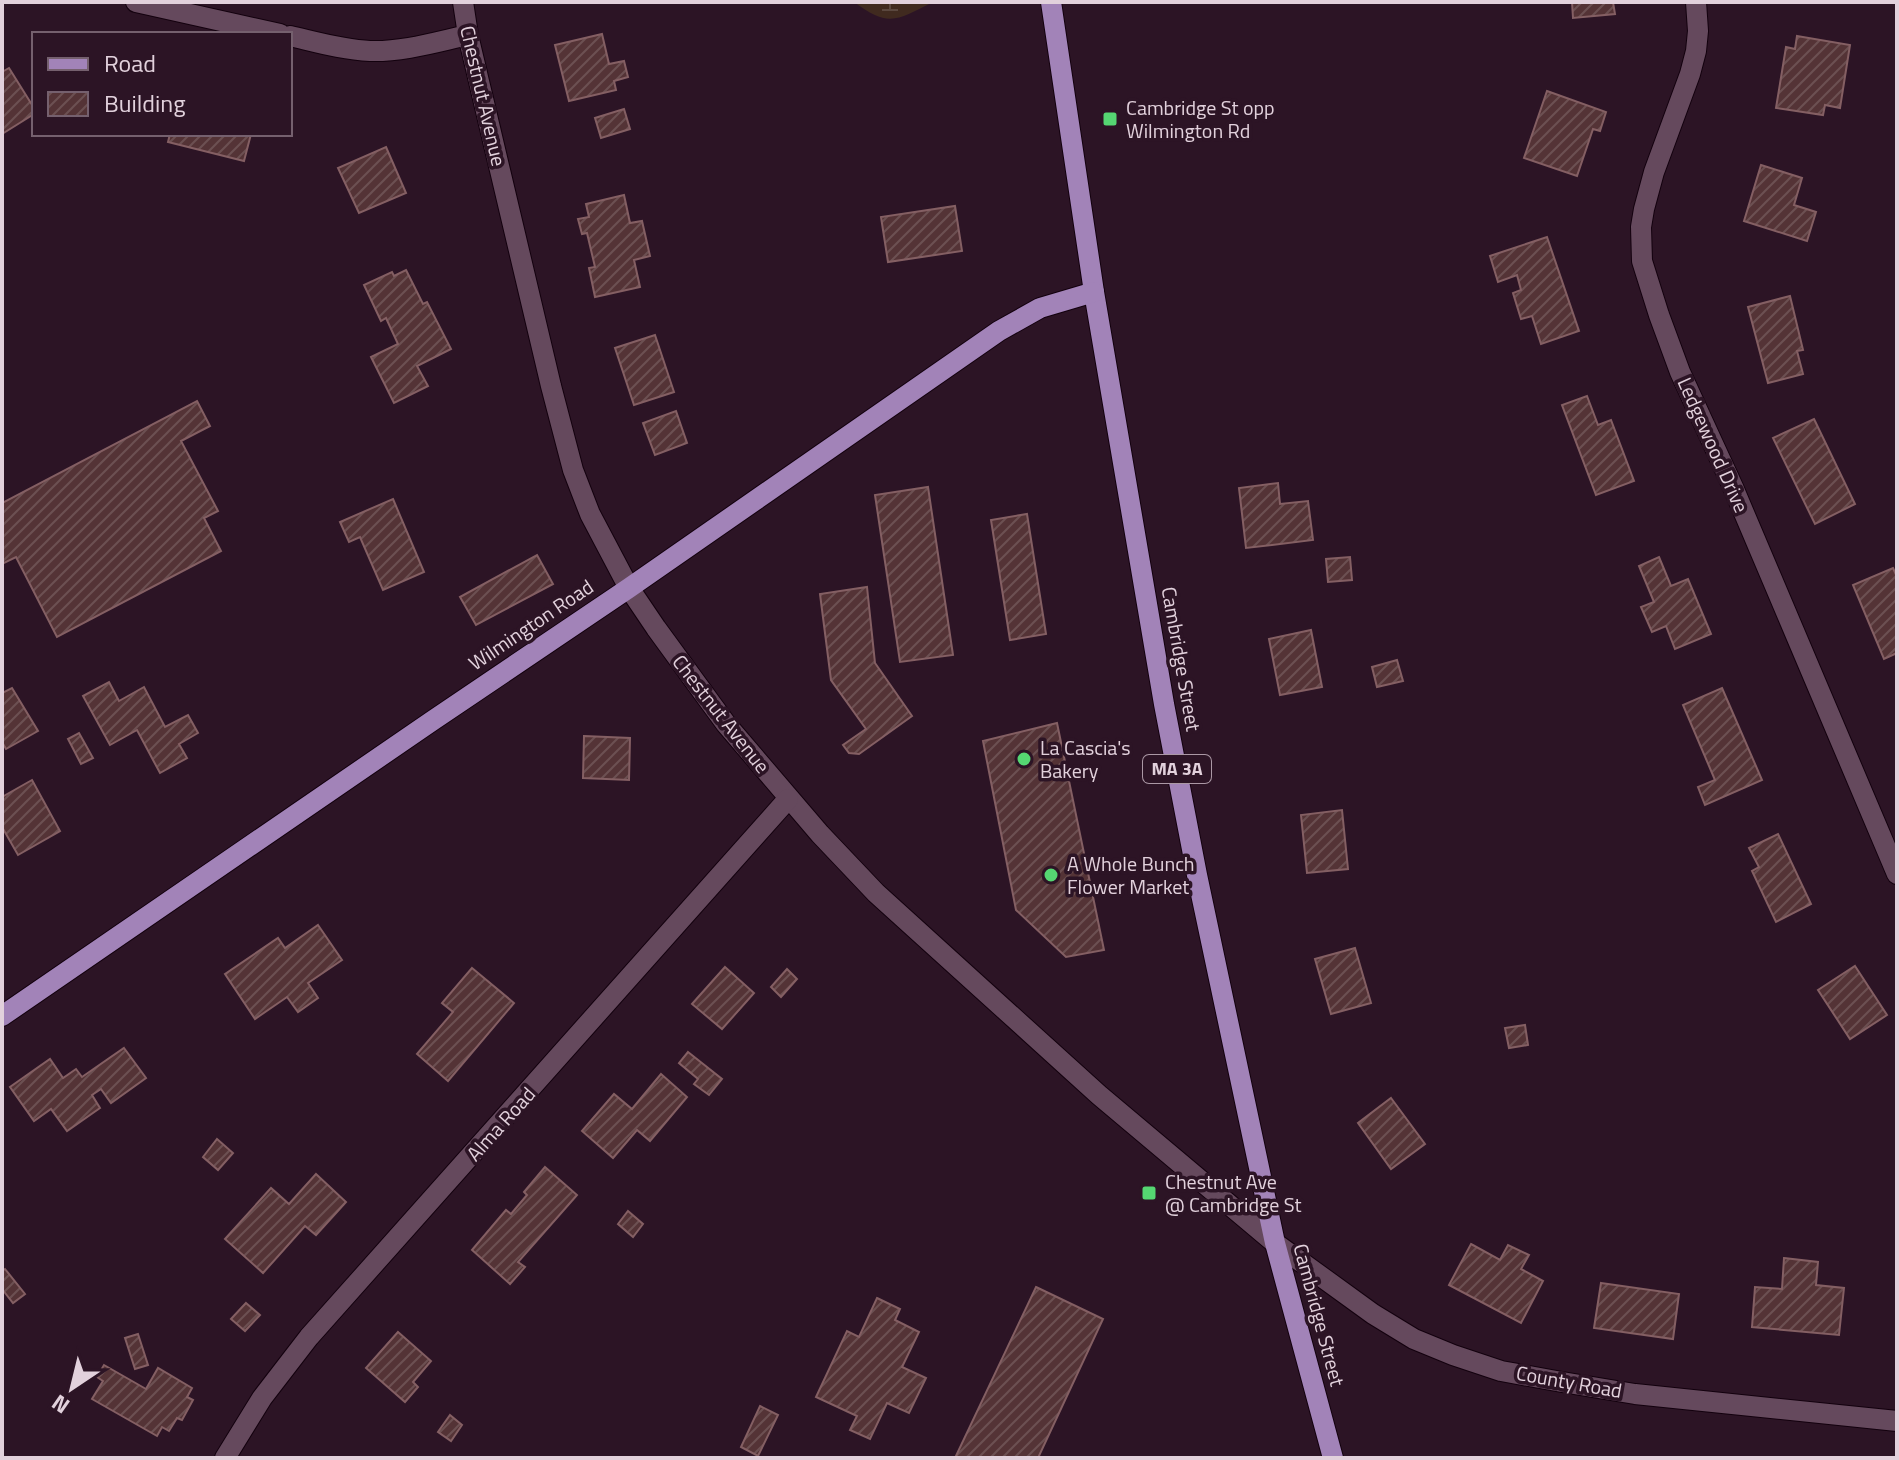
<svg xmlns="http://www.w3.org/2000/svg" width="1899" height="1460" font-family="'Titillium Web',sans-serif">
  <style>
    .wetland { fill: url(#wetland-marsh) }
    .building { fill: url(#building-hatch); stroke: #845f63; stroke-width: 2 }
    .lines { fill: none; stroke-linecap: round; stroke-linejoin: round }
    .minor-casing { stroke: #13010e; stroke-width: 22 }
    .major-casing { stroke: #13010e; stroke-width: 22 }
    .minor { stroke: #65495d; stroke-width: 20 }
    .major { stroke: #a283b8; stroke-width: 20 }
    .poi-dot { fill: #55d672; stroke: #2c1425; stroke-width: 3 }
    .labels { text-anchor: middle; stroke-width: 7; stroke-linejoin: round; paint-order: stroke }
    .shield { fill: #2c1425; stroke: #ab98a5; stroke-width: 2 }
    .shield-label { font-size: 18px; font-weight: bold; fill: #e2d1dc }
    .street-label { font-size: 20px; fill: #e2d1dc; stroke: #2c1425 }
    .poi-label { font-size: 20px; fill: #e2d1dc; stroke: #2c1425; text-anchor: start }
  </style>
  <defs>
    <pattern id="wetland-marsh" width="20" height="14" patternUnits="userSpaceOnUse" patternTransform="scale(2)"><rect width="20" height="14" fill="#402a1f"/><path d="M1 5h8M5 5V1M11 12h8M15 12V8" fill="none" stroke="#5b483f"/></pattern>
    <pattern id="building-hatch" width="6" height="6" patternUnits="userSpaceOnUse" patternTransform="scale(2)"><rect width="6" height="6" fill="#543336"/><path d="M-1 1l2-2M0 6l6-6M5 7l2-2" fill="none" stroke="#6c5052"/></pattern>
  </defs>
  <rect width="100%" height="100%" fill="#2c1425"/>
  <path class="wetland" d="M854,2H933C897,20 889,28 854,2Z"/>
  <g class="building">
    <polygon points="1572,2 1613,2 1615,14 1573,18"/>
    <polygon points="602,34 609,64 624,61 628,77 614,81 616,90 569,101 555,45"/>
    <polygon points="1797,36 1850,45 1840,108 1825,105 1823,115 1776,108 1786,47 1795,49"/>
    <polygon points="9,68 34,108 34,114 2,134 2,72"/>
    <polygon points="1547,91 1606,112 1600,131 1593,129 1577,176 1524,158"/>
    <polygon points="624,109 630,129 601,138 595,118"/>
    <polygon points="170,134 251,134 244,161 168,142"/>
    <polygon points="386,147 406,193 359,213 338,168"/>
    <polygon points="1761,165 1802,178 1794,205 1816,212 1807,241 1744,221"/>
    <polygon points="624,195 630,223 642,221 650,256 634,260 640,287 595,297 589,268 595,267 587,233 582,234 578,219 589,217 586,204"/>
    <polygon points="955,206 962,251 888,262 881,217"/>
    <polygon points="1547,237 1579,331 1541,344 1532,316 1521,319 1513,293 1521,290 1517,275 1498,282 1490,256"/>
    <polygon points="406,270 423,304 427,302 451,349 417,366 428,386 394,403 371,357 398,344 386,318 381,321 364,285 392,272 394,276"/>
    <polygon points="1790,296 1803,350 1797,351 1803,374 1768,383 1748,307"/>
    <polygon points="655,335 674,392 634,405 615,348"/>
    <polygon points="1587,396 1598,425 1611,420 1634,481 1596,495 1562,405"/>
    <polygon points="197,401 210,426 181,441 218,511 204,518 221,551 57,637 16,557 2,564 2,503"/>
    <polygon points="676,411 687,443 655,455 643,423"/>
    <polygon points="1814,419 1855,504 1815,524 1773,438"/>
    <polygon points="1278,483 1280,504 1308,501 1313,540 1246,548 1239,488"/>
    <polygon points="928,487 953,655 900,662 875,495"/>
    <polygon points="393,499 424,572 383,590 360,537 349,542 340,522"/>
    <polygon points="1027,514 1046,634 1010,640 991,520"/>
    <polygon points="537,555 553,584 476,625 460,597"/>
    <polygon points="1350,557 1352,580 1328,582 1326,559"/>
    <polygon points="1659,557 1671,586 1688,579 1711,634 1675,649 1666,626 1652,632 1641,607 1654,602 1639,566"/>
    <polygon points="1893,568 1897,577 1897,653 1884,659 1853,585"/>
    <polygon points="867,587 875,663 912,716 859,754 849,753 843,745 866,729 831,680 820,594"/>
    <polygon points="1311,630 1322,687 1280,695 1269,639"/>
    <polygon points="1397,660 1403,681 1377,687 1372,667"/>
    <polygon points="109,682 119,701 144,687 165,727 188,715 198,733 179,744 187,758 160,773 137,730 110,745 83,696"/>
    <polygon points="12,688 38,731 6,749 2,742 2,693"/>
    <polygon points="1722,688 1762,780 1705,805 1698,787 1715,780 1683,705"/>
    <polygon points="1057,723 1104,950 1066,957 1016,910 983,741"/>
    <polygon points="79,733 93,758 81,764 68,739"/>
    <polygon points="584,736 630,738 629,780 583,778"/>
    <polygon points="32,780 60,831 18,855 2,827 2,797"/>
    <polygon points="1342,810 1348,869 1307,873 1301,815"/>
    <polygon points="1778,834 1811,904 1776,922 1752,871 1759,867 1749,848"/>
    <polygon points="318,925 342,960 308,983 318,998 298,1012 287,997 255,1019 225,974 278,938 285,948"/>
    <polygon points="1355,948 1371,1003 1331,1014 1315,959"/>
    <polygon points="1855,966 1887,1015 1850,1039 1818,990"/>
    <polygon points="725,967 754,993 722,1029 692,1004"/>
    <polygon points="472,968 514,1003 448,1081 417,1054 453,1012 442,1003"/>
    <polygon points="787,969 797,979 781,997 771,987"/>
    <polygon points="1525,1025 1528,1045 1509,1048 1505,1028"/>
    <polygon points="124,1048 146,1078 111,1103 101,1089 92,1095 100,1108 67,1131 51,1109 34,1121 10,1087 50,1059 63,1078 76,1069 82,1077"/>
    <polygon points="688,1052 722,1079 709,1095 694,1084 698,1079 679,1063"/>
    <polygon points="661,1074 687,1097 650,1141 637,1130 613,1158 582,1131 614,1094 632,1109"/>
    <polygon points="1391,1098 1425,1144 1391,1169 1358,1123"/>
    <polygon points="217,1139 233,1153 218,1170 203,1157"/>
    <polygon points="545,1167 577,1195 518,1262 525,1267 510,1284 472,1250 506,1210 511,1214 527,1195 524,1192"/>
    <polygon points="316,1174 346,1202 316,1235 305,1226 263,1273 225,1239 271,1188 289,1204"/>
    <polygon points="628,1211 643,1224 633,1237 618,1224"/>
    <polygon points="1471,1244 1500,1260 1508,1245 1529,1255 1521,1269 1543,1281 1521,1323 1449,1285"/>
    <polygon points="1784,1258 1818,1262 1816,1285 1844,1288 1839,1335 1752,1327 1755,1287 1782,1289"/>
    <polygon points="5,1269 25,1294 13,1303 2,1289 2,1271"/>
    <polygon points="1601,1283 1679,1294 1673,1339 1594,1328"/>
    <polygon points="1036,1287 1103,1319 1038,1458 955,1458"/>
    <polygon points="877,1298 900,1309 895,1320 919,1332 902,1367 926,1378 909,1413 887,1403 870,1439 850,1430 857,1416 816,1397 847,1331 859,1337"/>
    <polygon points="246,1303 260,1315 245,1331 231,1319"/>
    <polygon points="398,1332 431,1361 413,1382 418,1387 405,1402 366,1368"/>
    <polygon points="138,1334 148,1365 135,1369 125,1338"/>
    <polygon points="104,1365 146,1389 158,1368 192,1388 187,1397 193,1400 182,1420 177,1418 169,1431 162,1427 157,1436 92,1399 103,1381 97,1377"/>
    <polygon points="760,1406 778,1415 758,1456 741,1447"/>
    <polygon points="450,1415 462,1425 451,1441 438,1432"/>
  </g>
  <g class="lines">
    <defs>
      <g id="minor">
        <polyline points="136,2 280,34"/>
        <polyline points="463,2 468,35 551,386 573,470 590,514 629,588 656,628 726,724 820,834 876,893 1099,1095 1275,1243 1373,1314 1414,1339 1453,1355 1501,1371 1562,1382 1635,1394 1897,1421"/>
        <polyline points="1696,2 1698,31 1696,51 1690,74 1654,172 1644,209 1641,227 1642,261 1659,315 1680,372 1733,487 1897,874"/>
        <path d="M290,36C316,42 343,50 370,51C403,52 436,42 468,35"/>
        <polyline points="225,1458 262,1398 309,1337 788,799"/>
      </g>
      <g id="major">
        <polyline points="1051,2 1094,292 1164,704 1197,875 1275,1243 1333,1458"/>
        <polyline points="2,1016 432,721 629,588 999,331 1040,308 1094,292"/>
      </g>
    </defs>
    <use href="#minor" class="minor-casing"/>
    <use href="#major" class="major-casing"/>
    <use href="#minor" class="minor"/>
    <use href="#major" class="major"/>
  </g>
  <g class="poi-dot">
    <rect x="1102" y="111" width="16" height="16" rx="4"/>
    <circle cx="1024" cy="759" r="8"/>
    <circle cx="1051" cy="875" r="8"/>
    <rect x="1141" y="1185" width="16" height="16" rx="4"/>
  </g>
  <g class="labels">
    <rect class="shield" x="1143" y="755" width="68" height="28" rx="6"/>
    <g class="shield-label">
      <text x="1177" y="775">MA 3A</text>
    </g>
    <g class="street-label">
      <text transform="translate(483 96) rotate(77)" y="7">Chestnut Avenue</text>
      <text transform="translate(1713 445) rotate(66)" y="7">Ledgewood Drive</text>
      <text transform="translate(531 625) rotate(-34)" y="7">Wilmington Road</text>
      <text transform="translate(1181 659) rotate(80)" y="7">Cambridge Street</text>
      <text transform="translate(721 714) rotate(52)" y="7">Chestnut Avenue</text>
      <text transform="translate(501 1124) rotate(-48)" y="7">Alma Road</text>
      <text transform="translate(1319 1315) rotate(75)" y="7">Cambridge Street</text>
      <text transform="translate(1569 1382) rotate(10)" y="7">County Road</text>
    </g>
    <g class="poi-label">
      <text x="1126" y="115">Cambridge St opp<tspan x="1126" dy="23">Wilmington Rd</tspan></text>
      <text x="1040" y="755">La Cascia's<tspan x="1040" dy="23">Bakery</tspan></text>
      <text x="1067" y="871">A Whole Bunch<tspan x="1067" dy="23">Flower Market</tspan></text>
      <text x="1165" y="1189">Chestnut Ave<tspan x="1165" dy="23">@ Cambridge St</tspan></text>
    </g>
  </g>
  <rect width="1899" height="1460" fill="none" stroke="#e2d1dc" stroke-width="8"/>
  <rect x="32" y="32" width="260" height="104" fill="#2c1425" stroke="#75606e" stroke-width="2"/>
  <rect x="48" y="58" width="40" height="12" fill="#a283b8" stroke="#75606e" stroke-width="2"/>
  <text x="104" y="72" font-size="24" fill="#e2d1dc">Road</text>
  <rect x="48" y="92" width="40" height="24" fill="url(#building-hatch)" stroke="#75606e" stroke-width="2"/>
  <text x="104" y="112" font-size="24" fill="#e2d1dc">Building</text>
  <g transform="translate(72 1388) rotate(215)" stroke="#2c1425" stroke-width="6" paint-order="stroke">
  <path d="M0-6L14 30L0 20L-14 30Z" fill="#e2d1dc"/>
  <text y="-12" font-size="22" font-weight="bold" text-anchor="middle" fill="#e2d1dc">N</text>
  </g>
</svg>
